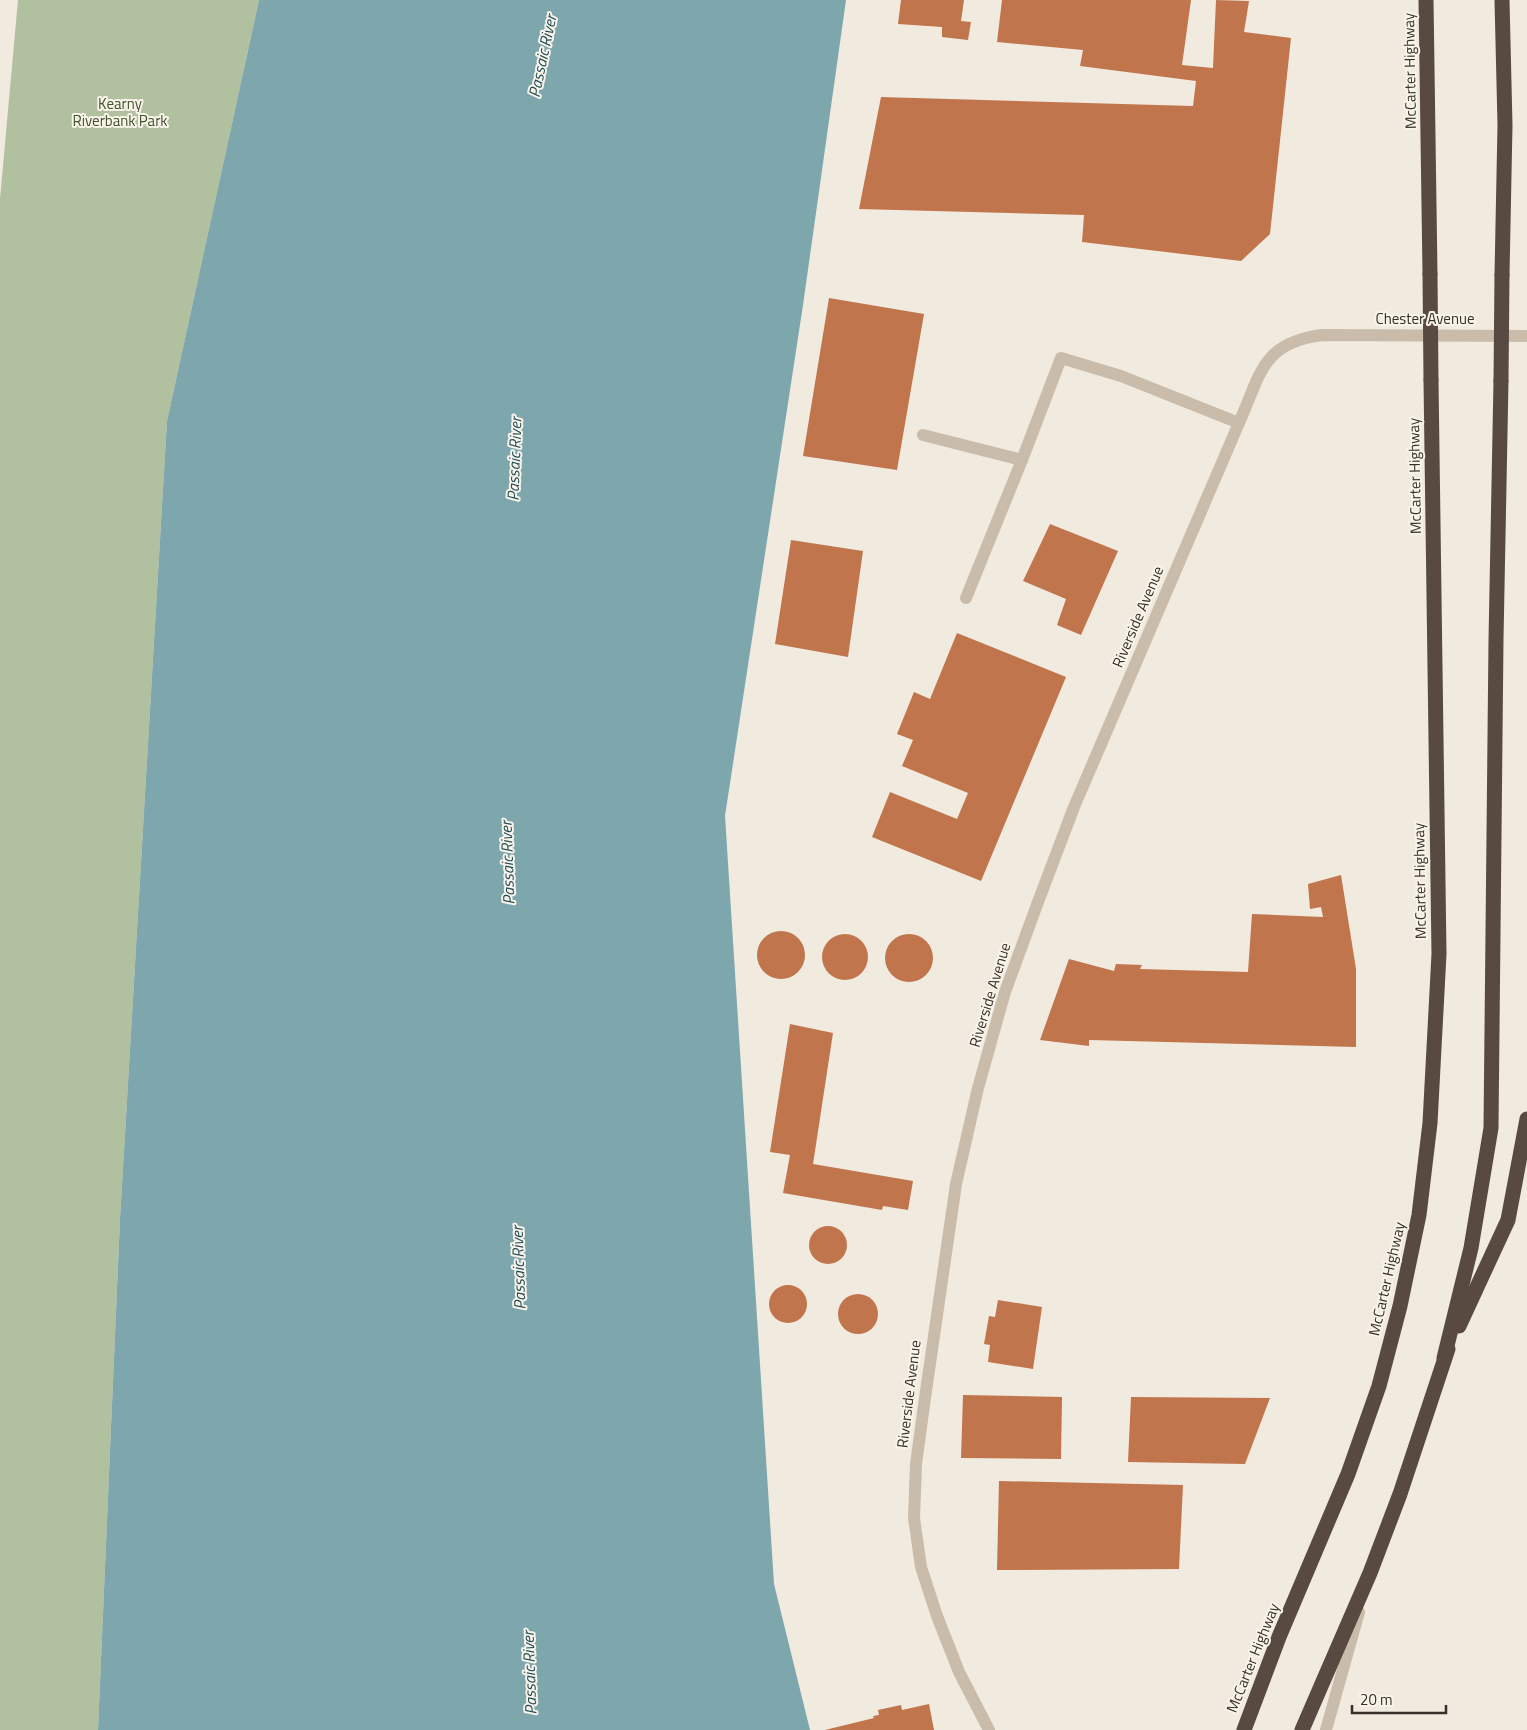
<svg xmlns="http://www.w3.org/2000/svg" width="1527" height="1730" font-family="'Titillium Web',sans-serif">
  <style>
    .green { fill: #b1c09e }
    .water { fill: #7ea6ad }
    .building { fill: #c1754d }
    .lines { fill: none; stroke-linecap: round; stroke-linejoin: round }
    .minor { stroke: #c9bcaa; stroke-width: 12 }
    .highway { stroke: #584a41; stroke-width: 15 }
    .highway-bridge { stroke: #584a41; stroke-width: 15 }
    .labels { text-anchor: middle; stroke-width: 4; stroke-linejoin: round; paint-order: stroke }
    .street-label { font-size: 15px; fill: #372f29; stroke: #f9f4ea }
    .park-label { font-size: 15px; fill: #42542e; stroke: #f9f4ea }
    .water-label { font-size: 16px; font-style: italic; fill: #214d57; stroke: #f9f4ea }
  </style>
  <rect width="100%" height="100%" fill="#f1eade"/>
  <polygon class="green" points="18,0 259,0 167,421 120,1219 98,1730 0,1730 0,199"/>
  <polygon class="water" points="259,0 846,0 803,305 725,816 774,1584 810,1730 98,1730 120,1219 167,421"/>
  <g class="building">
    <polygon points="901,0 964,0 961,21 971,22 968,40 942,37 942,27 898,24"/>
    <polygon points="1002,0 1191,0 1182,65 1213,68 1216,0 1249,1 1244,32 1291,38 1270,234 1241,261 1082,242 1084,215 859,209 881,97 1193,106 1196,81 1080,66 1083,50 997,42"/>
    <polygon points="829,298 924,314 897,470 803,456"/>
    <polygon points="1050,524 1118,551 1081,635 1057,625 1066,599 1023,581"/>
    <polygon points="791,540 863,551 848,657 775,644"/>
    <polygon points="957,633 1066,677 981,881 872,837 890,792 957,819 968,793 902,766 913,740 897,734 914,692 930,699"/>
    <polygon points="1341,875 1356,969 1356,1047 1089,1040 1089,1046 1040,1040 1069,959 1114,971 1116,964 1142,965 1140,969 1248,972 1252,914 1323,917 1321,907 1310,909 1308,884"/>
    <circle cx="781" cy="955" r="24"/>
    <circle cx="845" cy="957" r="23"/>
    <circle cx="909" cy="958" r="24"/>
    <polygon points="790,1024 833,1033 813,1164 913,1181 908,1210 883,1206 882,1210 783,1193 790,1155 770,1152"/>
    <circle cx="828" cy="1245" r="19"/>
    <circle cx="788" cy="1304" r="19"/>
    <circle cx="858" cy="1314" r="20"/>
    <polygon points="998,1300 1042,1307 1033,1369 988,1362 990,1345 984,1344 989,1316 995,1317"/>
    <polygon points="963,1395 1062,1397 1061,1459 961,1458"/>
    <polygon points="1131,1397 1270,1398 1245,1464 1128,1462"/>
    <polygon points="999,1481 1183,1485 1179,1569 997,1570"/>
    <polygon points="929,1704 934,1730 825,1730 874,1718 873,1716 879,1715 878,1710 901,1705 902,1710"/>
  </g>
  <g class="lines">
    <g class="minor">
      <polyline points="923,435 1022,460 1061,358 1121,376 1239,423"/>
      <polyline points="966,598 1022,460"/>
      <path d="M989,1730L959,1672L937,1616L921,1567L914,1518L916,1464L925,1398L956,1184L978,1088L1005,992L1038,902L1074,807L1239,423C1261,373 1262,343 1322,335L1527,336"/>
      <polyline points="1326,1730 1359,1612"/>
    </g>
    <g class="highway">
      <polyline points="1426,0 1430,274"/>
      <polyline points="1502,275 1505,125 1502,0"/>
      <polyline points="1459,1326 1508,1220 1527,1119"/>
      <polyline points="1444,1358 1471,1248 1491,1128 1496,640 1501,381"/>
      <polyline points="1244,1730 1279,1637 1348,1474 1379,1386 1400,1306 1419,1215 1430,1123 1439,954 1431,380"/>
      <polyline points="1302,1730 1370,1573 1400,1494 1448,1349"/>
    </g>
    <g class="highway-bridge">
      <polyline points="1430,274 1431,380"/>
      <polyline points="1501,381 1502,275"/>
    </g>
  </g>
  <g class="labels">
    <g class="street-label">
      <text transform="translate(1410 71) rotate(-91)" y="5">McCarter Highway</text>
      <text x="1425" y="324">Chester Avenue</text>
      <text transform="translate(1415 476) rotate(-91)" y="5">McCarter Highway</text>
      <text transform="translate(1138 617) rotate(-67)" y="5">Riverside Avenue</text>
      <text transform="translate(1420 881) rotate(-91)" y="5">McCarter Highway</text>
      <text transform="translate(990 995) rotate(-73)" y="5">Riverside Avenue</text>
      <text transform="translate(1387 1279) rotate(-77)" y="5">McCarter Highway</text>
      <text transform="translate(909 1394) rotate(-83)" y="5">Riverside Avenue</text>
      <text transform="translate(1253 1658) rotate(-68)" y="5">McCarter Highway</text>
    </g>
    <g class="park-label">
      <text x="120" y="109">Kearny<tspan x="120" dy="17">Riverbank Park</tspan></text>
    </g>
    <g class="water-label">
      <text transform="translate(542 56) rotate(-78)" y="6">Passaic River</text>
      <text transform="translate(514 459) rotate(-88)" y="6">Passaic River</text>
      <text transform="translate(507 863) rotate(-92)" y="6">Passaic River</text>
      <text transform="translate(518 1268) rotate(-92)" y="6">Passaic River</text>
      <text transform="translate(529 1673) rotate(-92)" y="6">Passaic River</text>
    </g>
  </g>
  <path d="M1352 1705v8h94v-8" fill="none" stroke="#372f29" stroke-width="2.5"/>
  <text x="1360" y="1705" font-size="15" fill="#372f29" stroke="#f9f4ea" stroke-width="4" paint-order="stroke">20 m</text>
</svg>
